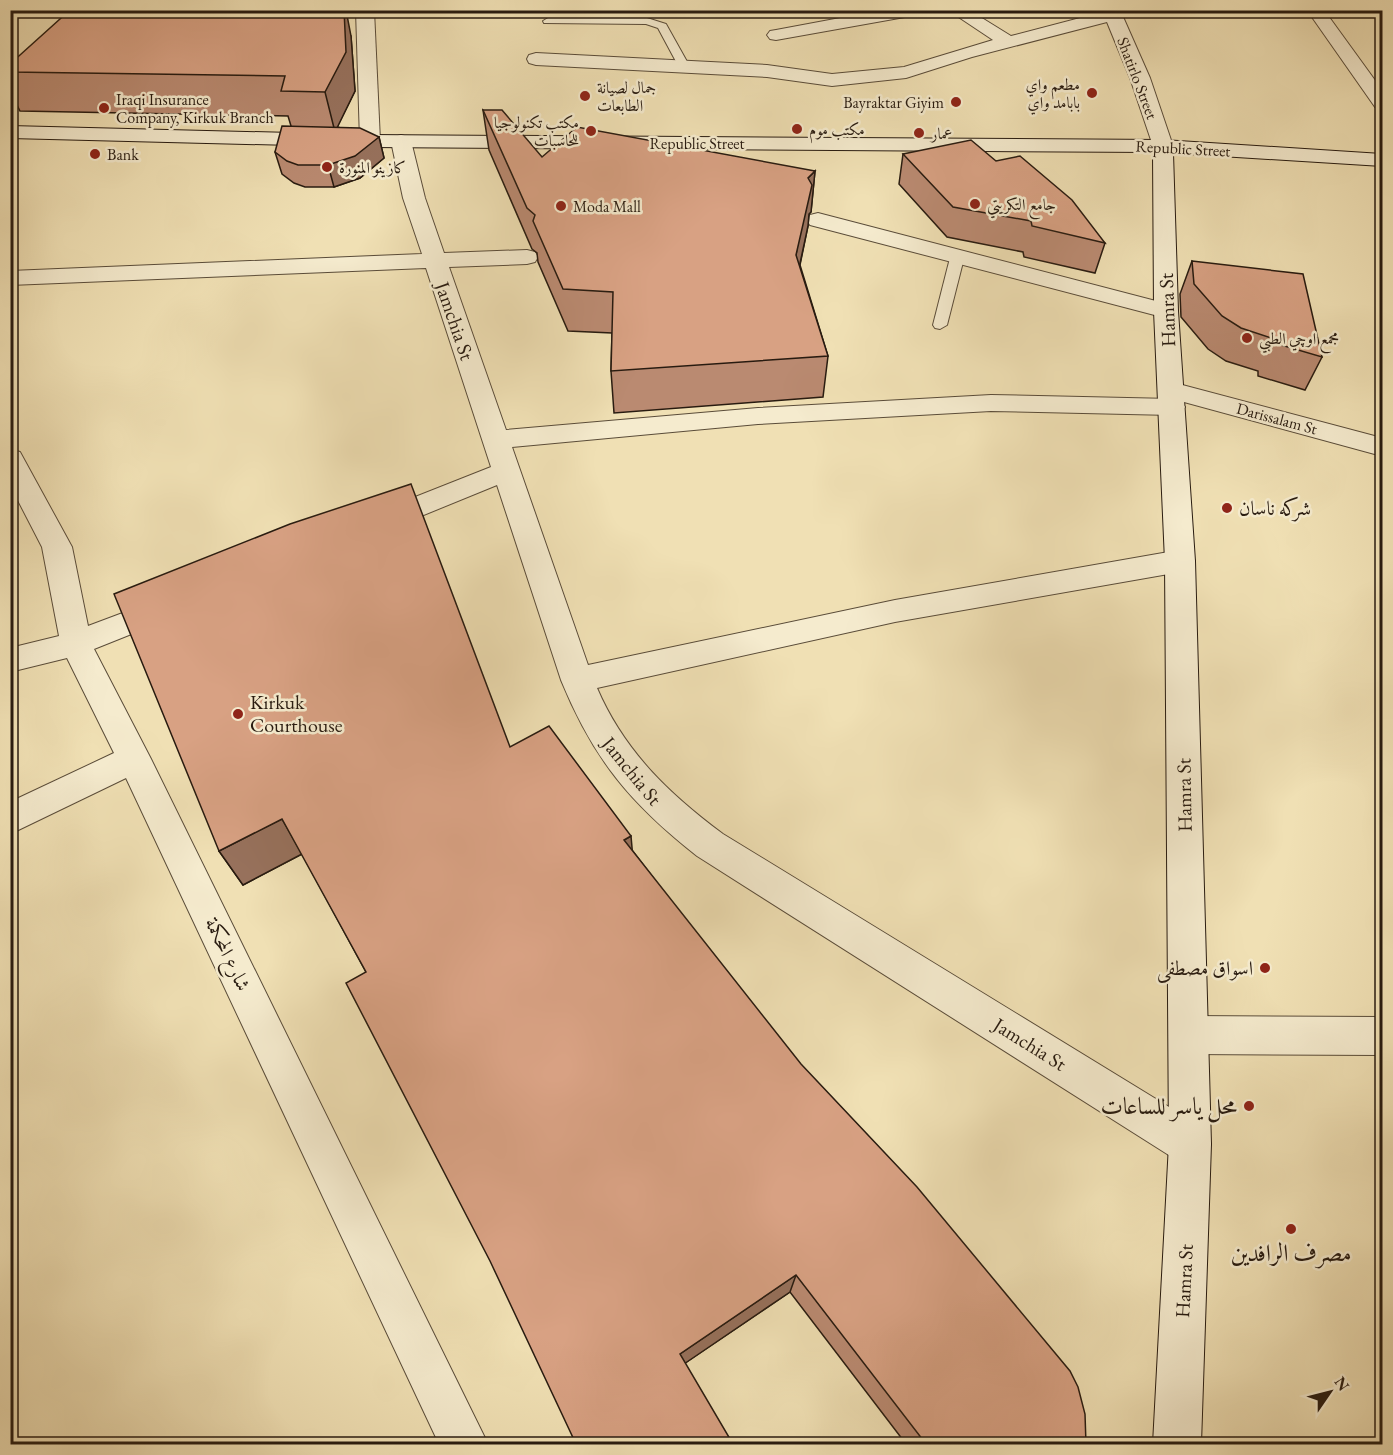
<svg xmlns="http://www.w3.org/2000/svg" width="1393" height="1455" font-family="'EB Garamond',Amiri,serif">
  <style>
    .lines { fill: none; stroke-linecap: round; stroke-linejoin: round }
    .lane-casing { stroke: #5a4c39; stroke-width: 2 }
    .street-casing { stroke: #5a4c39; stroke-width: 2 }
    .secondary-casing { stroke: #281b10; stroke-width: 2 }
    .lane { fill: #f5ebce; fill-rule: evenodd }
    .street { fill: #f5ebce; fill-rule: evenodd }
    .secondary { fill: #f5ebce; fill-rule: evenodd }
    .wall { fill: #ba8a71; stroke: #281b10; stroke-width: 1.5 }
    .shaded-wall { fill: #97715c; stroke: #281b10; stroke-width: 1.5 }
    .building { fill: #d8a183; stroke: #281b10; stroke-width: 1.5 }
    .poi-dot { fill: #8f2418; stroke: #f5ebce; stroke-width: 2 }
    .labels { text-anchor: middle; stroke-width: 5; stroke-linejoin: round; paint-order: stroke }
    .far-street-label { font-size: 16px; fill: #281b10; stroke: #f5ebce }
    .far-poi-label { font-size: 16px; fill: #281b10; stroke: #f5ebce; text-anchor: start }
    .street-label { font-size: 20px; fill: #281b10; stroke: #f5ebce }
    .poi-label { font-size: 20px; fill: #281b10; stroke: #f5ebce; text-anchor: start }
    .near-poi-label { font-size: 24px; fill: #281b10; stroke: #f5ebce; text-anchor: end }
  </style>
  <rect width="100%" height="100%" fill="#f0e0b4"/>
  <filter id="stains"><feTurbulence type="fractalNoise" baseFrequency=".00333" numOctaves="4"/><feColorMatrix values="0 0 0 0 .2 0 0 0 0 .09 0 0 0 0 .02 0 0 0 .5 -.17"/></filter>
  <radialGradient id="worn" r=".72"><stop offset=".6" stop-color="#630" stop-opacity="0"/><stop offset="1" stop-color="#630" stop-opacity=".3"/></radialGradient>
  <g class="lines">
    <defs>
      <g id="lane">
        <polygon points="548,18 647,18 666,24 690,67 684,70 680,69 658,28 646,24 544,23 543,21"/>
        <polygon points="957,254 964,258 947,325 940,329 935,328 933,325 950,258"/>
      </g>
      <g id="street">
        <polygon points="356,10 374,10 380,141 377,145 363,145 360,141"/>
        <polygon points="883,10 924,10 916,15 776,40 770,39 767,35 770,31 776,30"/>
        <polygon points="948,10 969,10 1011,36 1103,12 1102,10 1120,10 1150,78 1173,146 1170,150 1163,152 1156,150 1153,146 1130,78 1107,22 972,57 906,78 832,86 767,77 536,65 529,63 527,59 529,55 536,53 767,65 832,74 904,67 993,40"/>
        <polygon points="1307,10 1324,10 1382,90 1382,109 1375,107"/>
        <path d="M401,135L408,137L411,141L425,198L444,253L527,250L535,252L538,257L535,262L527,264L449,267L506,430L758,408L991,395L1172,399L1181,401L1185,407L1181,413L1172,415L991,411L758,424L512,447L588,665L895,600L1180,550L1190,553L1195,561L1190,569L1180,572L895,622L597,688C624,751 669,794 723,834L1205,1129L1211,1144L1205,1159L1190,1165L1175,1159L697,856C630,803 594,760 561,680L497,485L387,530L377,533L367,530L363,523L367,516L491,467L426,268L10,285V271L422,254L403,198L391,141L394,137Z"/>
        <polygon points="818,213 1175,306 1178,311 1175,316 1166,318 810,225 807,220 810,215"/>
        <polygon points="1171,382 1382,438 1382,456 1162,396 1158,390 1162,384"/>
        <polygon points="10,449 20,452 72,547 88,626 168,596 179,599 183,607 179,615 94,649 151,759 488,1444 439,1444 126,778 10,834 10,802 114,753 67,658 10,672 10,648 59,636 42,547 10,485"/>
        <polygon points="1189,1016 1382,1017 1382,1055 1189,1054 1175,1049 1169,1035 1175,1021"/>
      </g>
      <polygon id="secondary" points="10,126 370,135 1163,140 1382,154 1382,166 1173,153 1178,311 1195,561 1211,1144 1201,1444 1153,1444 1169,1144 1165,561 1154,311 1153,152 370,147 10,138"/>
    </defs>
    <use href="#lane" class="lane-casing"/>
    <use href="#street" class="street-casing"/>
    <use href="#secondary" class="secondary-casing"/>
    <use href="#lane" class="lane"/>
    <use href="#street" class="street"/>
    <use href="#secondary" class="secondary"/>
  </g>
  <g class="wall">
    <polygon points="351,36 355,91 337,127 379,137 384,158 360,178 334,187 305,187 294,183 282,174 275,152 291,126 288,116 20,111 10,91 10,64"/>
    <polygon points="483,110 542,157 815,171 811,212 809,214 808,226 800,265 828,356 823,397 614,413 611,371 612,333 568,331 538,262 537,253 532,249 489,150"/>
    <polygon points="903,154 996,161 1105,243 1095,273 1024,257 1023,252 947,237 899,184"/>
    <polygon points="1192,261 1322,357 1305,390 1258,376 1258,371 1226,361 1208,349 1181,317 1180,294"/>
    <polygon points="510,747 632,850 1086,1444 906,1444 790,1292 685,1363 366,972 302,854 243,885 219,851"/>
  </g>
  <g class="shaded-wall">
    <polygon points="344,10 346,10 351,36 355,91 335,132 325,92"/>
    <polygon points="379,137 384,158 360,178 334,187 328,165"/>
    <polygon points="815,171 811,212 809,214 808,226 793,296 796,255 808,178"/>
    <polygon points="282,819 302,854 243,885 219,851"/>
    <polygon points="631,836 634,870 624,840"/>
    <polygon points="796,1275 790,1292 681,1366 680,1354"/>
  </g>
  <g class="building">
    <polygon points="70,10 344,10 346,52 325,92 281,91 285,76 10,72 10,64"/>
    <polygon points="483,110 502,110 542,157 577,127 815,171 808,178 812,185 796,255 828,356 611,371 613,292 563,289 533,221 535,215 527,208"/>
    <polygon points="282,126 360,128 379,137 355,156 328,165 298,165 287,161 275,152"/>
    <polygon points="971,140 996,161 1020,156 1072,200 1105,243 1032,226 1031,221 953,207 903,154"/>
    <polygon points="1192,261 1303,274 1322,357 1274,343 1274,339 1241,328 1222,316 1194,284"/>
    <polygon points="411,484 510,747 549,726 631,836 624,840 801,1064 917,1187 1070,1371 1078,1387 1085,1414 1086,1444 926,1444 796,1275 680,1354 733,1444 576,1444 490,1261 346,983 366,972 282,819 219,851 114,594 290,524"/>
  </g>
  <g class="poi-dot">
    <circle cx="1092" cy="93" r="6"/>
    <circle cx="585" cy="96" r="6"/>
    <circle cx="956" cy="102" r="6"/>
    <circle cx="104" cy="108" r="6"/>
    <circle cx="797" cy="129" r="6"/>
    <circle cx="591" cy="131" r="6"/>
    <circle cx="919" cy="133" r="6"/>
    <circle cx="95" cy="154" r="6"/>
    <circle cx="327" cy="167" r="6"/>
    <circle cx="975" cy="204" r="6"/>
    <circle cx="561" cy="206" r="6"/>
    <circle cx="1247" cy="338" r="6"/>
    <circle cx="1227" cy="508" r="6"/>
    <circle cx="238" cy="714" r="6"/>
    <circle cx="1265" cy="968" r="6"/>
    <circle cx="1249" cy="1106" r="6"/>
    <circle cx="1291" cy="1229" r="6"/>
  </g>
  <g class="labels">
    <g class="far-street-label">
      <text transform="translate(1138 78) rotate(69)" y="6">Shatirlo Street</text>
      <text x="697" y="149">Republic Street</text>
      <text transform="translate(1183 148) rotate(3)" y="6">Republic Street</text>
      <text transform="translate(1277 418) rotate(15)" y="6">Darissalam St</text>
    </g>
    <g class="far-poi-label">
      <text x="1080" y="90" text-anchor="end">مطعم واي<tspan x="1080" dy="18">بابامد واي</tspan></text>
      <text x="597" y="93">جمال لصيانة<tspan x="597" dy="18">الطابعات</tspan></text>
      <text x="116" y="105">Iraqi Insurance<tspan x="116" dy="18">Company, Kirkuk Branch</tspan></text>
      <text x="944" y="108" text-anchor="end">Bayraktar Giyim</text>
      <text x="579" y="128" text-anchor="end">مكتب تكنولوجيا<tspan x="579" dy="18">للحاسبات</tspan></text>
      <text x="809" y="135">مكتب موم</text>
      <text x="931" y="139">عمار</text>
      <text x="107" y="160">Bank</text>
      <text x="339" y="173">كازينو المنورة</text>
      <text x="987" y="210">جامع التكريتي</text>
      <text x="573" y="212">Moda Mall</text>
      <text x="1259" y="344">مجمع اوچي الطبي</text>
    </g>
    <g class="street-label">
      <text transform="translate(1167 310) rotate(-92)" y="7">Hamra St</text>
      <text transform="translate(455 321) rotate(71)" y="7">Jamchia St</text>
      <text transform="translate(632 771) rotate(51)" y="7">Jamchia St</text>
      <text transform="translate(1184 795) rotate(-91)" y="7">Hamra St</text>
      <text transform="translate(228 954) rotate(64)" y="7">شارع المحكمة</text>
      <text transform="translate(1030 1044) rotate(32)" y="7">Jamchia St</text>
      <text transform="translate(1184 1281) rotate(-87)" y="7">Hamra St</text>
    </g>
    <g class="poi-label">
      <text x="1239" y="515">شرکە ناسان</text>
      <text x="250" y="709">Kirkuk<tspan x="250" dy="23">Courthouse</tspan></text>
      <text x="1253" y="975" text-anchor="end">اسواق مصطفى</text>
    </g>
    <g class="near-poi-label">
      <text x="1237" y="1114">محل ياسر للساعات</text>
      <text x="1291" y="1261" text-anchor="middle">مصرف الرافدين</text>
    </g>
  </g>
  <rect width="1393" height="1455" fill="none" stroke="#f0e0b4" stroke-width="36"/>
  <rect x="12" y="12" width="1369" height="1431" fill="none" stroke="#281b10" stroke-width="3"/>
  <rect x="18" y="18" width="1357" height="1419" fill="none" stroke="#281b10" stroke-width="1.5"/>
  <g transform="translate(1330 1392) rotate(55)" stroke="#f5ebce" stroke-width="4.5" paint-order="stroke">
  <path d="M0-4.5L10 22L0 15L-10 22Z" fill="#281b10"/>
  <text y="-9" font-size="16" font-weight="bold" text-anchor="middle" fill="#281b10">N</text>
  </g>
  <rect width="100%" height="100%" filter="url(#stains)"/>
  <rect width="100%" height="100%" fill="url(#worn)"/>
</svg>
